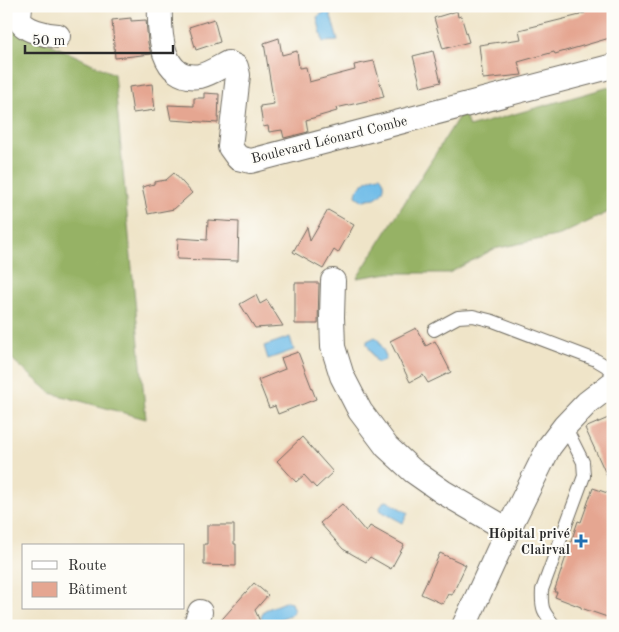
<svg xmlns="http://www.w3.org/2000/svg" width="619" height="632" font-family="'Old Standard TT',serif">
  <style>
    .forest { fill: #96b265; stroke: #606e48 }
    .water { fill: #6ebce8; stroke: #4c748a }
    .building { fill: #e5a691 }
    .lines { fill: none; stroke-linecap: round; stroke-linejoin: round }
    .lane-casing { stroke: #706c62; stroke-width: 14 }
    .street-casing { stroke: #706c62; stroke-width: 26 }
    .lane { stroke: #fff; stroke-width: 12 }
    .street { stroke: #fff; stroke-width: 24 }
    .poi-dot { fill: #1f6fb2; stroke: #fdfcf7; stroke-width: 2 }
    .labels { text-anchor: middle; stroke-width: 4; stroke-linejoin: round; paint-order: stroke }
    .street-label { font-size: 14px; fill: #2b2b2b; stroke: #fdfcf7 }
    .poi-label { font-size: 14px; font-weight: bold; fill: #2b2b2b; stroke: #fdfcf7; text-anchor: end }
  </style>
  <rect width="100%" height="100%" fill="#fdfcf7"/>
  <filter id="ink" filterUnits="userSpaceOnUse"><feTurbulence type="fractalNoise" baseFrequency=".02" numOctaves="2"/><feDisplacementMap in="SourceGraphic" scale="10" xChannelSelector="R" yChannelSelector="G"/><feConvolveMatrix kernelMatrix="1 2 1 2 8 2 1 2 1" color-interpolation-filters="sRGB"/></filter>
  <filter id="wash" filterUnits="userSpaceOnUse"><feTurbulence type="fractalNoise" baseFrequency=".0096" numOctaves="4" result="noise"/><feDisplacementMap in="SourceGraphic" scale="20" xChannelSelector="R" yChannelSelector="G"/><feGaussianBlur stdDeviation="1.12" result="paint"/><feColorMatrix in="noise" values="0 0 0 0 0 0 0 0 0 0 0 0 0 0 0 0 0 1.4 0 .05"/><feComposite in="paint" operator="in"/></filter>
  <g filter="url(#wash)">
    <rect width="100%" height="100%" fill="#efe4c8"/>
    <g class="forest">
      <polygon points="6,23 114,74 146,419 51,393 6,354"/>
      <polygon points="613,86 613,210 560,235 494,249 449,273 389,273 357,278 463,110 469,127"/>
    </g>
    <g class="water">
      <polygon points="329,9 338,41 323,42 317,17"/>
      <path d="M380,176C387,183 385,193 375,198C371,199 367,198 363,201L356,196L357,190C364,183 369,177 380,176Z"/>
      <polygon points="290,337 294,350 268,359 264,346"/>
      <polygon points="375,337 378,339 386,356 385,360 379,362 376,361 367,344 367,341"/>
      <polygon points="387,501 408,513 403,523 381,511 380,508 383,502"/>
      <polygon points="287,601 291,603 294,611 292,614 270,623 262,620 261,617 265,610"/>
    </g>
    <g id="blocks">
      <g class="building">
        <polygon points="583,6 613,6 613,37 555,54 554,52 518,62 522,75 483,79 479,45 521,39 519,30 580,15 580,14 585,13"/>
        <polygon points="457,11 458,17 461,16 469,42 443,49 434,18"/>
        <polygon points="131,18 131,21 146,20 148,43 151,54 115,58 112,20"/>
        <polygon points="214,19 220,42 196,50 189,27"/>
        <polygon points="279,38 282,55 297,51 299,68 306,67 309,82 355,70 354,65 374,61 384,97 336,108 337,111 306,120 308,132 284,138 282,130 269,132 268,126 263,127 260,106 274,104 264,43"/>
        <polygon points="433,51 441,82 421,87 413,56"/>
        <polygon points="152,84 155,110 133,113 129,87"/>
        <polygon points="204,93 219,94 218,123 171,120 168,105 194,106 194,98 204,98"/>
        <polygon points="174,173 192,193 174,209 148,214 142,187 154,184 154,182 166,180"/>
        <polygon points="328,210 354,225 338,253 334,250 323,269 293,252 307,227 310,241"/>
        <polygon points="208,220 239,222 238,261 177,259 178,238 207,240"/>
        <polygon points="295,283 319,283 318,324 295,324"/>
        <polygon points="256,295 260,304 267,300 283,326 255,328 240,304"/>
        <polygon points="416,328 426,346 435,341 451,372 428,383 423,375 410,382 390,341"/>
        <polygon points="298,352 316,399 278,414 275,406 269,408 258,380 285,369 281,358"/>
        <polygon points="613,416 613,489 585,428"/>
        <polygon points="302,437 333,472 316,488 304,475 296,482 277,461"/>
        <polygon points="593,488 613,495 613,619 581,608 581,607 555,597 557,592 554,592 578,521 581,522"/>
        <polygon points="342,504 366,532 370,526 404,545 391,569 370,557 366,562 343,549 320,523"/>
        <polygon points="207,525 234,525 234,544 236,544 236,566 204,565 204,544 207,544"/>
        <polygon points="440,553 466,565 452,595 448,594 443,604 421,594"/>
        <polygon points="254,583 268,595 255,610 262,626 216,626"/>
      </g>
    </g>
  </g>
  <g filter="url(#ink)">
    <use href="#blocks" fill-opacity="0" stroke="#706c62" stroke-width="1"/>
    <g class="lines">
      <defs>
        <g id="lane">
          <polyline points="434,330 458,317 473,316 493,321 596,360 606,366 613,374"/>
          <path d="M555,626C543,612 541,609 542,590L584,476L583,462L565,426"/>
        </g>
        <g id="street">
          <path d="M20,6C20,10 19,15 19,18C22,31 48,35 58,36"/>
          <path d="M160,6C159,33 161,82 200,76C209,74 220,67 228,63L236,67L238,75L230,147L238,158L251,161L613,66"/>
          <polyline points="333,281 332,317 333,347 342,376 360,411 387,447 413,471 443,492 508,530"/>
          <polyline points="195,626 200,612"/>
          <polyline points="464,626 508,530 549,447 565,426 587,403 613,383"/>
        </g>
      </defs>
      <use href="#lane" class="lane-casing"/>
      <use href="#street" class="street-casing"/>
      <use href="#lane" class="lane"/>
      <use href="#street" class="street"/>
    </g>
  </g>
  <path class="poi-dot" d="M578.5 533.5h5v5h5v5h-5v5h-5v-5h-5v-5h5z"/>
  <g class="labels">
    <g class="street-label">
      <text transform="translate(329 139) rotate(-14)" y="5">Boulevard Léonard Combe</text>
    </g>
    <g class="poi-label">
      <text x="570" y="538">Hôpital privé<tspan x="570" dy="16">Clairval</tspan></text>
    </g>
  </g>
  <rect width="619" height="632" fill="none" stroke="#fdfcf7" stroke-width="25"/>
  <rect x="22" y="544" width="162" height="65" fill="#fdfcf7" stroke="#a9a8a5"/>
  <rect x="32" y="561" width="25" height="8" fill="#ffffff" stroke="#a9a8a5"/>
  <text x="68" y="570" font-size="15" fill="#2b2b2b">Route</text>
  <rect x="32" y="582" width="25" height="15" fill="#e5a691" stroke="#a9a8a5"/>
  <text x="68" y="594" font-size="15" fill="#2b2b2b">Bâtiment</text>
  <path d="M25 45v8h148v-8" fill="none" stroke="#2b2b2b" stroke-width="2.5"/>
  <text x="32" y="45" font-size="15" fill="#2b2b2b" stroke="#fdfcf7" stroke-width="4" paint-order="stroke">50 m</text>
</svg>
